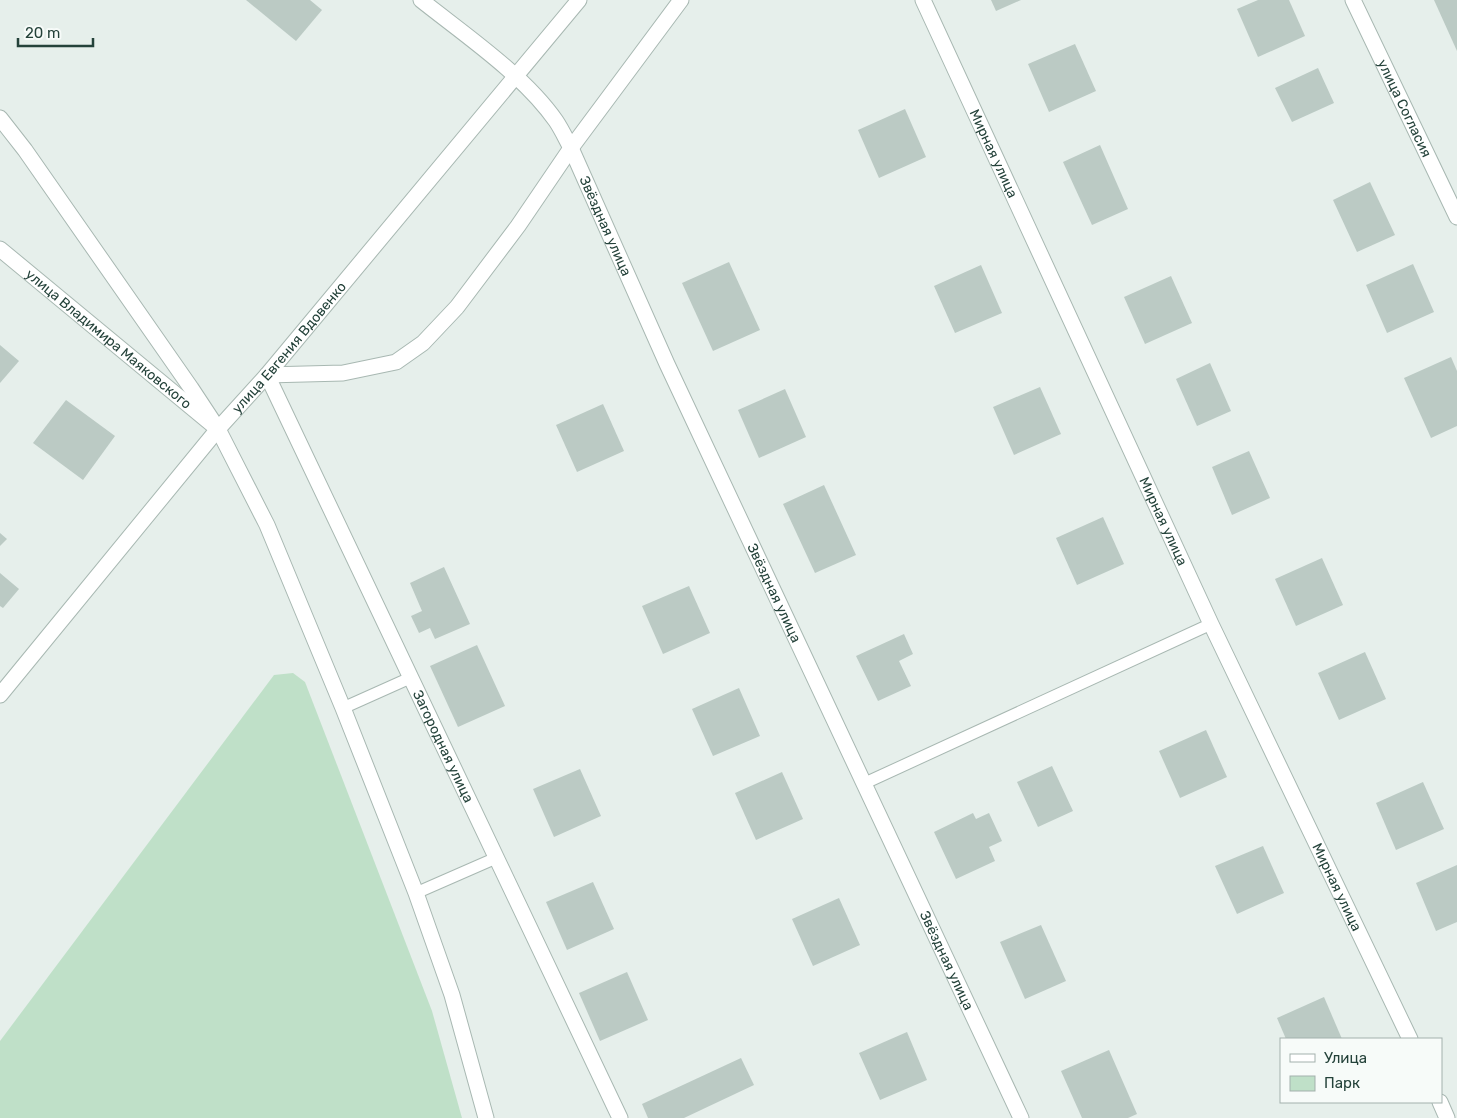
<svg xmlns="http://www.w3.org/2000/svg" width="1457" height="1118" font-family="Rubik,sans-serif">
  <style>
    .green { fill: #bfe0c8 }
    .building { fill: #bbcac4 }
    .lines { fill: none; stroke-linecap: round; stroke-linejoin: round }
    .service-casing { stroke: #a8b8b2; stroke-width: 13 }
    .minor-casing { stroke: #a8b8b2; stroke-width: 17 }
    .tertiary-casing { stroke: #a8b8b2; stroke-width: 17 }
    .service { stroke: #fff; stroke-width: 11 }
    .minor { stroke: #fff; stroke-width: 15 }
    .tertiary { stroke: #fff; stroke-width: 15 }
    .labels { text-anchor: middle; stroke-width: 4.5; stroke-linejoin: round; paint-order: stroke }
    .street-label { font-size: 14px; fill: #24423a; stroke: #f7fbf9 }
  </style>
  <rect width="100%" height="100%" fill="#e6efeb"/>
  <polygon class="green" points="293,673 305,682 432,1011 462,1118 0,1118 0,1041 274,675"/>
  <g class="building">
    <polygon points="246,0 310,0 322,10 296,41"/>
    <polygon points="991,0 1021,0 996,11"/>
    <polygon points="1258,0 1289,0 1305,36 1258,57 1237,9"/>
    <polygon points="1434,0 1457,0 1457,51"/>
    <polygon points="1075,44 1096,91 1049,112 1028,64"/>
    <polygon points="1318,68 1334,103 1292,122 1275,88"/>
    <polygon points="905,109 926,157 879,178 858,130"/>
    <polygon points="1100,145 1128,209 1092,225 1063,162"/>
    <polygon points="1370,182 1395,235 1357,252 1333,200"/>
    <polygon points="729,262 760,330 713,351 682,283"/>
    <polygon points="1413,264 1434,312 1387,333 1366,285"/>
    <polygon points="981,265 1002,313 955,333 934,286"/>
    <polygon points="1171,276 1192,323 1145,344 1124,297"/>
    <polygon points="0,345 19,361 0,383"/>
    <polygon points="1451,357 1457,371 1457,426 1431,438 1404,378"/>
    <polygon points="1210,363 1231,411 1197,426 1176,379"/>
    <polygon points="1040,387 1061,434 1014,455 993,407"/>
    <polygon points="785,389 806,437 759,458 738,410"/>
    <polygon points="66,400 115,436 83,480 33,443"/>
    <polygon points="603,404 624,451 577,472 556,425"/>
    <polygon points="1249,451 1270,498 1232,515 1212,467"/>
    <polygon points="824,485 856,555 815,573 783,504"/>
    <polygon points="1103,517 1124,564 1077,585 1056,538"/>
    <polygon points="0,533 7,539 0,546"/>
    <polygon points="1322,558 1343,605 1296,626 1275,579"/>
    <polygon points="444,567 470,624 435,639 430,628 419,633 411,616 422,611 410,583"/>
    <polygon points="0,573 19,589 3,608 0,606"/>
    <polygon points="689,586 710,633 663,654 642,606"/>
    <polygon points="904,634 913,654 899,661 911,686 878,701 856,656"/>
    <polygon points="477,645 505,706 458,727 430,666"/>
    <polygon points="1365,652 1386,699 1339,720 1318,673"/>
    <polygon points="739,688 760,736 713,756 692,709"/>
    <polygon points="1206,730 1227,777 1180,798 1159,751"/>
    <polygon points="1052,766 1073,811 1038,827 1017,782"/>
    <polygon points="580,769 601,816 554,837 533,789"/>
    <polygon points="782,772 803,819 756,840 735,793"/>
    <polygon points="1423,782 1444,829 1396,850 1376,803"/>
    <polygon points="973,813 976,819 989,813 1002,841 989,847 995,861 956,879 934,832"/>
    <polygon points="1263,846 1284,893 1237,914 1215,866"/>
    <polygon points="1457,865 1457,922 1436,931 1416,883"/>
    <polygon points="593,882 614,929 567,950 546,902"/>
    <polygon points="839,898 860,945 813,966 792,919"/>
    <polygon points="1041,925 1066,981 1025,999 1000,942"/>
    <polygon points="627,972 648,1020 600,1041 579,993"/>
    <polygon points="1324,997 1342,1039 1286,1039 1277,1018"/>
    <polygon points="907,1032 927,1080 880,1100 859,1053"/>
    <polygon points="1109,1050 1137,1114 1128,1118 1082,1118 1061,1071"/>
    <polygon points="741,1058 754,1085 684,1118 648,1118 642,1104"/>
  </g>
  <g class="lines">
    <defs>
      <g id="service">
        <polyline points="343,708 410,678"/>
        <polyline points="863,784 1211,624"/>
        <polyline points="416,893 496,858"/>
      </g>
      <g id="minor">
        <path id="s1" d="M421,0C465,35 524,75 556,121C562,130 566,139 571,148L667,364L1021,1118"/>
        <path id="s2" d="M923,0L1211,624L1410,1039"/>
        <path id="s3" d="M1353,0L1457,217"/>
        <path id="s4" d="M0,249L214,426"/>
        <path id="s5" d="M267,375L620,1118"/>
        <polyline points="267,375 343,373 396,362 423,343 457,307 518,226 571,148 681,0"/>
        <path id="s6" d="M0,695L218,429L267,375L579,0"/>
        <polyline points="1440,1102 1447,1118"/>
      </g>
      <polyline id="tertiary" points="0,118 25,150 191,388 218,429 267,525 343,708 416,893 452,995 486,1118"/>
    </defs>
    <use href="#service" class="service-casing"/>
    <use href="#minor" class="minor-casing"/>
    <use href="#tertiary" class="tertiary-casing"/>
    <use href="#service" class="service"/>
    <use href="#minor" class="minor"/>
    <use href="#tertiary" class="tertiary"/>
  </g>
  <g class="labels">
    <g class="street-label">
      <text dy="5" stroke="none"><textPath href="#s3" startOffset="120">улица Согласия</textPath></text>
      <text dy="5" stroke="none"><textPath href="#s2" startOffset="169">Мирная улица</textPath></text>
      <text dy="5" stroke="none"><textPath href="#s1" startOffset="298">Звёздная улица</textPath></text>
      <text dy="5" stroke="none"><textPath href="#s4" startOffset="141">улица Владимира Маяковского</textPath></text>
      <text dy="5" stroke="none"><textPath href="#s6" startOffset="452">улица Евгения Вдовенко</textPath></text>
      <text dy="5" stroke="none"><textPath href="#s2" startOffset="574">Мирная улица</textPath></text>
      <text dy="5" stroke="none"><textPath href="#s1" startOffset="702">Звёздная улица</textPath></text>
      <text dy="5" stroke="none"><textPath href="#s5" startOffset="411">Загородная улица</textPath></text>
      <text dy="5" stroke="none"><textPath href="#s2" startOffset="979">Мирная улица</textPath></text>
      <text dy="5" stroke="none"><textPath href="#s1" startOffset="1108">Звёздная улица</textPath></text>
    </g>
  </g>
  <rect x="1280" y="1038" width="162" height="65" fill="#f7fbf9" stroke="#a3b1ad"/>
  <rect x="1290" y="1054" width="25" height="8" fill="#ffffff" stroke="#a3b1ad"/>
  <text x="1324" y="1063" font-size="15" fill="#24423a">Улица</text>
  <rect x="1290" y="1076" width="25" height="15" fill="#bfe0c8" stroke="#a3b1ad"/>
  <text x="1324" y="1088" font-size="15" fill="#24423a">Парк</text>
  <path d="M18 38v8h75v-8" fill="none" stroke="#24423a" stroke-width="2.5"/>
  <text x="25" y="38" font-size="15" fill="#24423a" stroke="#f7fbf9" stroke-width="4" paint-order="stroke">20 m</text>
</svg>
